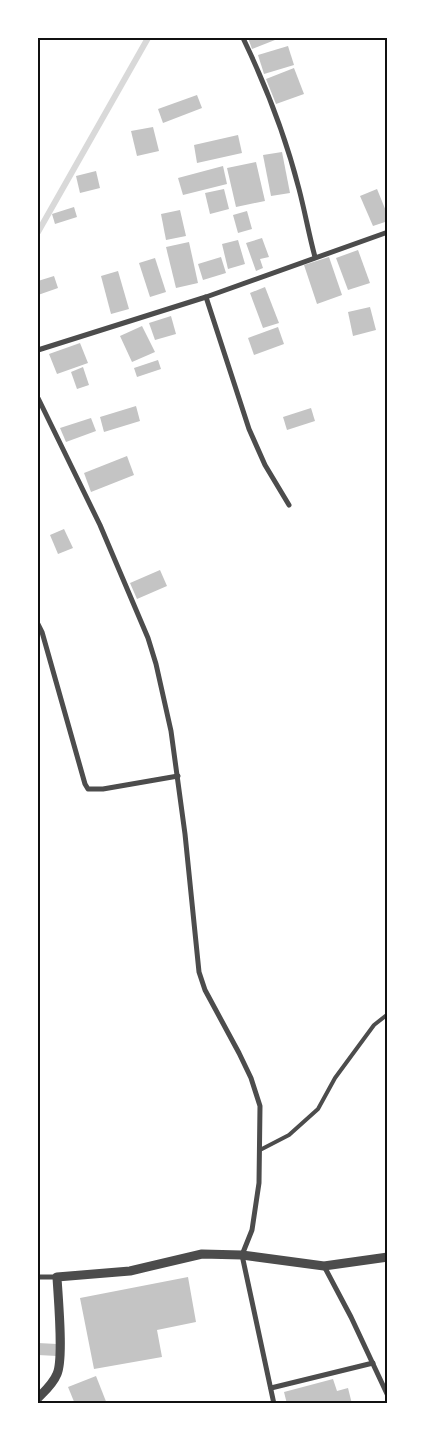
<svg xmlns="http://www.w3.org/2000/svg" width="425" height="1441" font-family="'Alegreya Sans',sans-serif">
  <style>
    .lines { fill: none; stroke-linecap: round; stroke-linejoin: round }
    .stream { stroke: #d9d9d9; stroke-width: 6 }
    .building { fill: #c4c4c4 }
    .service { stroke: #4c4c4c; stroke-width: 4 }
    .minor { stroke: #4c4c4c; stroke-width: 5 }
    .tertiary { stroke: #4c4c4c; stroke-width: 9 }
    .neatline { fill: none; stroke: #111; stroke-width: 2 }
  </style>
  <rect width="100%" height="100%" fill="#fff"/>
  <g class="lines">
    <polyline class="stream" points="38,232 148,38"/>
  </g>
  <g class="building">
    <polygon points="248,38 280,38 252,49"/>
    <polygon points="288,46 294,65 264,74 258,55"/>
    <polygon points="294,68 304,94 276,104 266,79"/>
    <polygon points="197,95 202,108 163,123 158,109"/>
    <polygon points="153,127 159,151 137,156 131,131"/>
    <polygon points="238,135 242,153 197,163 194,145"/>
    <polygon points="282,152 290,193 271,196 263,155"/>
    <polygon points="256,162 265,201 236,207 227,168"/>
    <polygon points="223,166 227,184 183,195 178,178"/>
    <polygon points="96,171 100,188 80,193 76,176"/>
    <polygon points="224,189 229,209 210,214 205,193"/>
    <polygon points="377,189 388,216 388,221 373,226 360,196"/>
    <polygon points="74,207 77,217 55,224 52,214"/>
    <polygon points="180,210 186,236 166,240 161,214"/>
    <polygon points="247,211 252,229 238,233 233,215"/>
    <polygon points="262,238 269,257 260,259 263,268 256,271 246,243"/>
    <polygon points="238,240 245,264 228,269 222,244"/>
    <polygon points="189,242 198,283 176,288 166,247"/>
    <polygon points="358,250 370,283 348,290 336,258"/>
    <polygon points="221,257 226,273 203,280 198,264"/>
    <polygon points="329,257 342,295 317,304 304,265"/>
    <polygon points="155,258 166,292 150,297 139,263"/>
    <polygon points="118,271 129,309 111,314 101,276"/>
    <polygon points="54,276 58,288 38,295 38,281"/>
    <polygon points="265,287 279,323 263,328 250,293"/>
    <polygon points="370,307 376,330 353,336 348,312"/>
    <polygon points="171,316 176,334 155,340 149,323"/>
    <polygon points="142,326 155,352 132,362 120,336"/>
    <polygon points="278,327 284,344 254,355 248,338"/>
    <polygon points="80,343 88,363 57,374 49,354"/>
    <polygon points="158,360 161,369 137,377 134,368"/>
    <polygon points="83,367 89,385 77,389 71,372"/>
    <polygon points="136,406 140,421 104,432 100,417"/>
    <polygon points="311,408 315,421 287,430 283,417"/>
    <polygon points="91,418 96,431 66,442 60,428"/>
    <polygon points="127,456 134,475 91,492 84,473"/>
    <polygon points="64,529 73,548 58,554 50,535"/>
    <polygon points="160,570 167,586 137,599 130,583"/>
    <polygon points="188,1277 196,1322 157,1330 162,1357 94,1369 80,1298"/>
    <polygon points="38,1343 57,1344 57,1356 38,1355"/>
    <polygon points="96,1376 107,1404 75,1404 68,1387"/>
    <polygon points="333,1379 337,1391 348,1388 352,1404 287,1404 284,1392"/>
  </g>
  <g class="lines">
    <polyline class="service" points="260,1150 289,1135 318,1109 335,1078 374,1025 388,1014"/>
    <g class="minor">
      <path d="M243,38C266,86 286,138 299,189C305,212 309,235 315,257"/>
      <polyline points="387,38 388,39"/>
      <polyline points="206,297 249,429 265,465 289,505"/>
      <polyline points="38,350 206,297 388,232"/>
      <polyline points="38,398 100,525 148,638 156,664 171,731 185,834 199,972 205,990 239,1053 251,1078 260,1106 259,1183 252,1230 242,1255 274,1404"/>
      <polyline points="38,624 42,632 85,784 88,789 103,789 178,776"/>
      <polyline points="324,1266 351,1317 388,1396"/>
      <polyline points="38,1277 57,1277"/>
      <polyline points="271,1388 373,1363"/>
    </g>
    <path class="tertiary" d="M38,1398C45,1391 53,1384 57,1374C64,1359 58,1297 57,1277L130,1271L202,1254L242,1255L324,1266L388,1257"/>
  </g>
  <rect width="425" height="1441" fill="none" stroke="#ffffff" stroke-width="78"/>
  <rect x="39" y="39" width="347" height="1363" class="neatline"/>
</svg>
